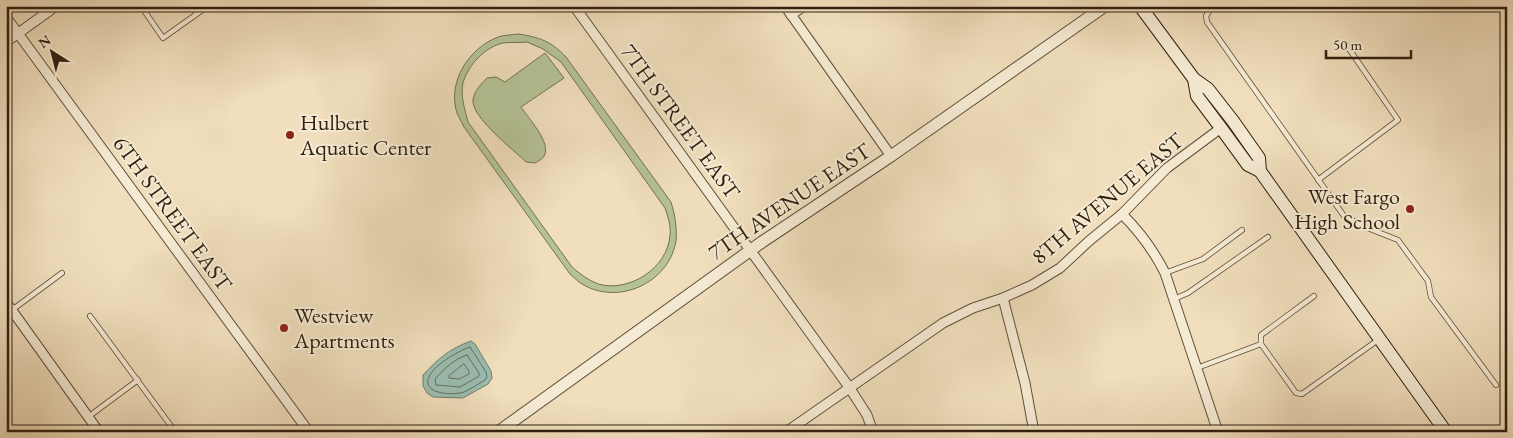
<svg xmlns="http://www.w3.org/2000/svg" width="1513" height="438" font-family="'EB Garamond',serif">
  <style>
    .green { fill: #b4c295; stroke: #727152; fill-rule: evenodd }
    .water { fill: #9abcaf; stroke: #707e6f }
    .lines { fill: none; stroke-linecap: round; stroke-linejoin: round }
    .shore { stroke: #656e60; stroke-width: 1 }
    .service-casing { stroke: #60503b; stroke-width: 6 }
    .minor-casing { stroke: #60503b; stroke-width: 11 }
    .tertiary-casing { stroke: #60503b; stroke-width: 13 }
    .secondary-casing { stroke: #302010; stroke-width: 14 }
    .service { stroke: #f5ead3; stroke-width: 4.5 }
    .minor { stroke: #f5ead3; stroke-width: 9 }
    .tertiary { stroke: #f5ead3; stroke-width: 11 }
    .secondary { stroke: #f5ead3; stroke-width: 12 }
    .poi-dot { fill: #8f2418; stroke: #f5ead3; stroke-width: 2 }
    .labels { text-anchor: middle; stroke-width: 4; stroke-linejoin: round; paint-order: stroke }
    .street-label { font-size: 22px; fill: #302010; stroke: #f5ead3 }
    .poi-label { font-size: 22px; fill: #302010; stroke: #f5ead3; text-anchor: start }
  </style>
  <rect width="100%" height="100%" fill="#f0debc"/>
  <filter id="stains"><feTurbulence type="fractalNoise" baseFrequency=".004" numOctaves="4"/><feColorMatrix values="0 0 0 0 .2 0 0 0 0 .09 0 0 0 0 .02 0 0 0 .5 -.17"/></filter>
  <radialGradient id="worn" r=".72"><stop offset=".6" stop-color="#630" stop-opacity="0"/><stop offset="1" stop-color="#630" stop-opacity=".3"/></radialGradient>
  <g class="green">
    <path d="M518,34C539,37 551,41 566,57L671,202C675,215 677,227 676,241C669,283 618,306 582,284C578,282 574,277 570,274L464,127C462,122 459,118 457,113C447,82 469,48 498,37C504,35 511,35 518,34ZM527,42L543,49L561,62L665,208C668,217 671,225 670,235C668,268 629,293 598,284C588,280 580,274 572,267L468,122C465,110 460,95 463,83C468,65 485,47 503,43C510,42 519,43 527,42Z"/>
    <path d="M545,53L564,78L521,107C528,118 552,143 544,156C543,159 538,161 535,163L526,162C514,150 471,117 473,100C474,91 481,84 487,78L496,77L505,82Z"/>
  </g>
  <path class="water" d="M471,341L475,344L491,371L492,378L488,384L463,398L433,397L427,393L423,386V375C439,358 449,349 471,341Z"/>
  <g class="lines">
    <g class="shore">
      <path d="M470,347L486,372L487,377L485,380C478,384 471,389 464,392C456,395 431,395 428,384C425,369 458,351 470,347Z"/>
      <path d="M467,355L479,373V376L460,387L436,385L435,379C444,369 454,359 467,355Z"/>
      <polygon points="464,364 469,371 469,374 459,379 449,378 449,376"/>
    </g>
    <defs>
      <g id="service">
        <polyline points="141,6 163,38 208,6"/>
        <polyline points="1215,6 1210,10 1206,16 1207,22 1344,216 1365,227 1398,240 1428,281 1431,297 1496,385"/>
        <polyline points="1318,180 1398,120 1345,43"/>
        <polyline points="1165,273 1203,259 1242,230"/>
        <polyline points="1174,299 1188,293 1268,237"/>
        <polyline points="12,310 62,273"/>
        <polyline points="90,316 171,426"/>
        <polyline points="1261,344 1261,335 1314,296"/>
        <polyline points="1197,368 1261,344 1296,393 1302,394 1378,340"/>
        <polyline points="88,417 138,380"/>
      </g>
      <g id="minor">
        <polyline points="574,6 849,387 867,415 873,432"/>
        <polyline points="785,6 891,156"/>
        <polyline points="791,15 804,6"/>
        <polyline points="6,17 309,432"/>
        <polyline points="6,42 56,6"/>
        <path d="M1122,214C1140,232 1154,251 1165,273L1218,432"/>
        <polyline points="1003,298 1025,383 1034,432"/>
        <polyline points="6,302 99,432"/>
        <polyline points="786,432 943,323 973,308 1003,298 1032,285 1060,268 1089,241 1122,214 1167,168 1221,128"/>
      </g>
      <polyline id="tertiary" points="498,432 762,242 891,156 1105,6"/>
      <g id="secondary">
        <polyline points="1140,6 1194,79 1208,89 1233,121 1259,158 1260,171 1446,432"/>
        <polyline points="1194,79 1197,96 1221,128 1248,165 1260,171"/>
      </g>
    </defs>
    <use href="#service" class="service-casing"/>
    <use href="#minor" class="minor-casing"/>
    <use href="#tertiary" class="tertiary-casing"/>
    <use href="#secondary" class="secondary-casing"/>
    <use href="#service" class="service"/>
    <use href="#minor" class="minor"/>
    <use href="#tertiary" class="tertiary"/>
    <use href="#secondary" class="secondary"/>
  </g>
  <g class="poi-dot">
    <circle cx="290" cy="135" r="5"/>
    <circle cx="1410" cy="209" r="5"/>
    <circle cx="284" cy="328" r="5"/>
  </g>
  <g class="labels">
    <g class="street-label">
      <text transform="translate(681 121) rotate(54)" y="8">7TH STREET EAST</text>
      <text transform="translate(1107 198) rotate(-40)" y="8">8TH AVENUE EAST</text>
      <text transform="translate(789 201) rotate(-34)" y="8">7TH AVENUE EAST</text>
      <text transform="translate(173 213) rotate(54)" y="8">6TH STREET EAST</text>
    </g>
    <g class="poi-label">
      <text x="300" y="130">Hulbert<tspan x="300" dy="25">Aquatic Center</tspan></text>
      <text x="1400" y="204" text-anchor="end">West Fargo<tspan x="1400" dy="25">High School</tspan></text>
      <text x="294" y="323">Westview<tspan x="294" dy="25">Apartments</tspan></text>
    </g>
  </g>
  <rect width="1513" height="438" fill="none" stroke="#f0debc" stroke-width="25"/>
  <rect x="8" y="8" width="1498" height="423" fill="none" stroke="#302010" stroke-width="2.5"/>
  <rect x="12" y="12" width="1488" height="413" fill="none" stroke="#302010"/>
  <g transform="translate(52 52) rotate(324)" stroke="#f5ead3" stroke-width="4" paint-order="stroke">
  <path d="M0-4L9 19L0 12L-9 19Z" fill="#302010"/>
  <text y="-8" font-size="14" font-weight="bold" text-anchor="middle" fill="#302010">N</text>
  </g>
  <path d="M1326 50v8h85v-8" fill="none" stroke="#302010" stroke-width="2.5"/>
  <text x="1333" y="50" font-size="15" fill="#302010" stroke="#f5ead3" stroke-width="4" paint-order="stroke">50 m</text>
  <rect width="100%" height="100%" filter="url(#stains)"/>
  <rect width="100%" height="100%" fill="url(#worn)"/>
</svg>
